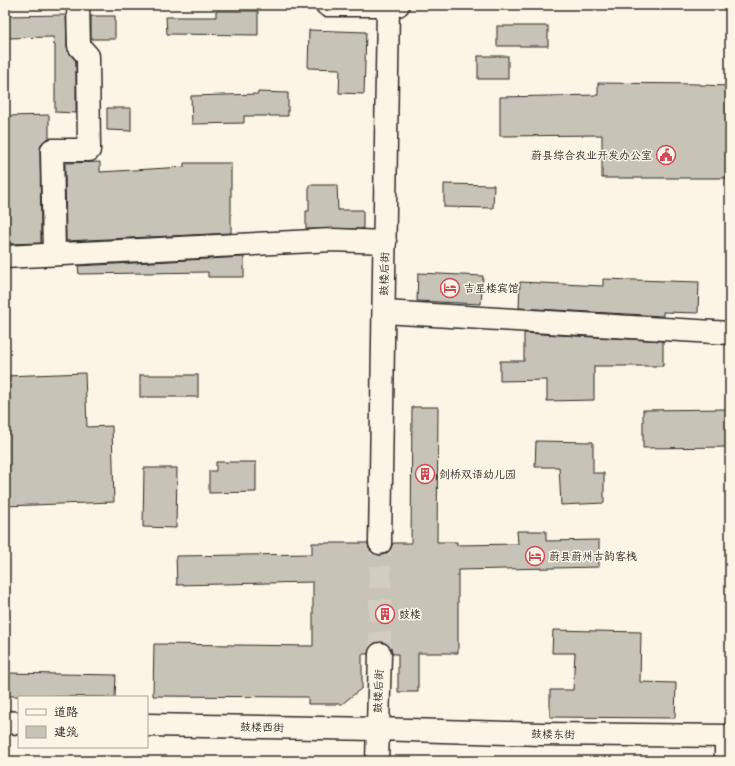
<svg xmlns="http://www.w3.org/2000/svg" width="735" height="766" font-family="'Balsamiq Sans','LXGW WenKai TC',sans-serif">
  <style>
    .building { fill: #c8c3b7; stroke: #2b2b2b }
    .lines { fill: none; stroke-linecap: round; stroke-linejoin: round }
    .major-tunnel { stroke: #d2cdc0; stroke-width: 22; stroke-dasharray: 22 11; stroke-linecap: butt }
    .minor-casing { stroke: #2b2b2b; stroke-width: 25 }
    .major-casing { stroke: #2b2b2b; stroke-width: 25 }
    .minor { stroke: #fcf5e5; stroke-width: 22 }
    .major { stroke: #fcf5e5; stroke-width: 22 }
    .labels { text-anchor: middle; stroke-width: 3; stroke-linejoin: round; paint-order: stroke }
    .poi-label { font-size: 11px; fill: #2b2b2b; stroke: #fcf5e5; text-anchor: start }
    .street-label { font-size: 11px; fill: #2b2b2b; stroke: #fcf5e5 }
  </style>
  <rect width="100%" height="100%" fill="#fcf5e5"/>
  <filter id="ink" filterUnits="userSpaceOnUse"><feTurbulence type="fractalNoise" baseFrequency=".025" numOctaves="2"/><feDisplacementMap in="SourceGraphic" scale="8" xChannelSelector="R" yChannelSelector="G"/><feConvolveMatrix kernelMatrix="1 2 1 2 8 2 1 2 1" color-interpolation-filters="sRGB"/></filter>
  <g filter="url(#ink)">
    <g class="building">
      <polygon points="216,11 258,11 258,35 167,34 166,17 216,17"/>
      <polygon points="66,15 67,47 70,54 76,61 76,113 55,112 55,45 54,45 53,37 5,38 5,16"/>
      <rect x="91" y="16" width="24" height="23"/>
      <rect x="497" y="26" width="51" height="20"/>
      <polygon points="309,30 366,32 364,94 339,93 340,69 308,68"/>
      <rect x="478" y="56" width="30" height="23"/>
      <polygon points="598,83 700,84 700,85 730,86 730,178 602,178 602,135 500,136 500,97 598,95"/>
      <polygon points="258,92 288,93 288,116 244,116 244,123 192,124 191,96 258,94"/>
      <polygon points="107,108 131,108 131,131 107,130"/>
      <polygon points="49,115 49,138 41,144 40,150 41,243 5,244 5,116"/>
      <polygon points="100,162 100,172 184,167 184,163 231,163 231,233 66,241 65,163"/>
      <polygon points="444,184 494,185 493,208 444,207"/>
      <polygon points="309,185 337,185 338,210 363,210 363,229 306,229 306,211 309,211"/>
      <polygon points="244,257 244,277 208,277 208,272 79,274 78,266"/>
      <polygon points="418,273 483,276 481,304 417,301"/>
      <polygon points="603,279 699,282 698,313 663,312 663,316 519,308 520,282 603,286"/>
      <polygon points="524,333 663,341 663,366 594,366 594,400 547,401 547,380 500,381 500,361 524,361"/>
      <polygon points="85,373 87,427 112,426 114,502 5,506 5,376"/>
      <rect x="140" y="375" width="58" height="22"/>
      <polygon points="412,407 438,407 437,542 457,542 457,545 518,544 517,531 546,531 546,541 599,540 599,567 458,570 458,653 418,653 418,692 398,692 398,654 392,654 391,648 387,644 380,642 374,643 370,647 368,654 362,654 362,688 342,704 308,704 308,697 153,696 154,644 313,646 313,582 177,585 176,556 312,554 312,543 368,543 369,549 373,553 380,555 386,554 390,550 393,543 411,543"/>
      <polygon points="730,409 730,447 643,448 643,410"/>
      <polygon points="536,441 593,442 593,473 604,473 604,503 561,505 559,467 535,467"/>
      <polygon points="216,462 256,462 256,492 209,493 209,471 216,471"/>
      <polygon points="144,468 177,468 176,528 143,527"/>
      <polygon points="553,630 641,632 640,682 676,683 675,718 550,717 550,690 573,690 575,653 552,653"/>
      <polygon points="5,673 116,675 115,697 5,696"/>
    </g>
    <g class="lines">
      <polyline class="major-tunnel" points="380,654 380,543"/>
      <defs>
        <g id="minor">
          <polyline points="327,5 398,5"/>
          <polyline points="54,254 52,150 89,150 88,56 79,46 78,5"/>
          <polyline points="5,257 333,240 385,242"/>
          <polyline points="384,312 730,333"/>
          <polyline points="5,722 19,723"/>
          <polyline points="147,725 377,729"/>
          <polyline points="726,761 726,736"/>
        </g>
        <g id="major">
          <polyline points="380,543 388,6"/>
          <polyline points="377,729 541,734 730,736"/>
          <polyline points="377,761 380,654"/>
        </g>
      </defs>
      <use href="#minor" class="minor-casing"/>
      <use href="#major" class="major-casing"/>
      <use href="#minor" class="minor"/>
      <use href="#major" class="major"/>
    </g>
  </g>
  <defs>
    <symbol id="civic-ring" viewBox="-11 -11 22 22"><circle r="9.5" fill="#fcf5e5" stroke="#d1495b" stroke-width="1.5"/><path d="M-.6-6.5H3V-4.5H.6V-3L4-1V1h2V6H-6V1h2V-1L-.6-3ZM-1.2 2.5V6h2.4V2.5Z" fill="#d1495b"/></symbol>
    <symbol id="hotel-ring" viewBox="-11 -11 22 22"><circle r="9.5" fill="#fcf5e5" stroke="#d1495b" stroke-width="1.5"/><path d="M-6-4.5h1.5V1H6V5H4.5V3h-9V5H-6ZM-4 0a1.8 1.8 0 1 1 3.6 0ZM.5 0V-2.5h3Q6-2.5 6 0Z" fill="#d1495b"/></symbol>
    <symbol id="building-ring" viewBox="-11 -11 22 22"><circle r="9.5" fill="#fcf5e5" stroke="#d1495b" stroke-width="1.5"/><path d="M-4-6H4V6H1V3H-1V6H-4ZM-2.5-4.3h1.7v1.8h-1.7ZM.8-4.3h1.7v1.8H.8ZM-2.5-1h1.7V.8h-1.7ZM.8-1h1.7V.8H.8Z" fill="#d1495b"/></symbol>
  </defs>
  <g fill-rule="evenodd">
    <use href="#civic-ring" x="655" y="144" width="22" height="22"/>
    <use href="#hotel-ring" x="439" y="277" width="22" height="22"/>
    <use href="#building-ring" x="414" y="463" width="22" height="22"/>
    <use href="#hotel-ring" x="524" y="545" width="22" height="22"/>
    <use href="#building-ring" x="374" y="603" width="22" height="22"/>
  </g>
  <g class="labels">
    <g class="poi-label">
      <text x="652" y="159" text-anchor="end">蔚县综合农业开发办公室</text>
      <text x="464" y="292">吉星楼宾馆</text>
      <text x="439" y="478">剑桥双语幼儿园</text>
      <text x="549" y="560">蔚县蔚州古韵客栈</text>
      <text x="399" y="618">鼓楼</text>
    </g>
    <g class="street-label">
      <text transform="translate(384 274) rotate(-89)" y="4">鼓楼后街</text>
      <text transform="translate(378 691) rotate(-88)" y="4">鼓楼后街</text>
      <text transform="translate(262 727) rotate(1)" y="4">鼓楼西街</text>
      <text transform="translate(553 734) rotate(1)" y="4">鼓楼东街</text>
    </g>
  </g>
  <rect width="735" height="766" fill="none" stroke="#fcf5e5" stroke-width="20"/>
  <rect x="10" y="10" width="715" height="746" fill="none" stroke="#2b2b2b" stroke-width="1.5" filter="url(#ink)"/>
  <rect x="18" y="696" width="130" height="52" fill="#fcf5e5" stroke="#a8a49b"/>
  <rect x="26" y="709" width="20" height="6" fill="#fcf5e5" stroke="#a8a49b"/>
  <text x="54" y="716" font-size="12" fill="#2b2b2b">道路</text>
  <rect x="26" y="726" width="20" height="12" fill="#c8c3b7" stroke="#a8a49b"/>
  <text x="54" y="736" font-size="12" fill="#2b2b2b">建筑</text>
</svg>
